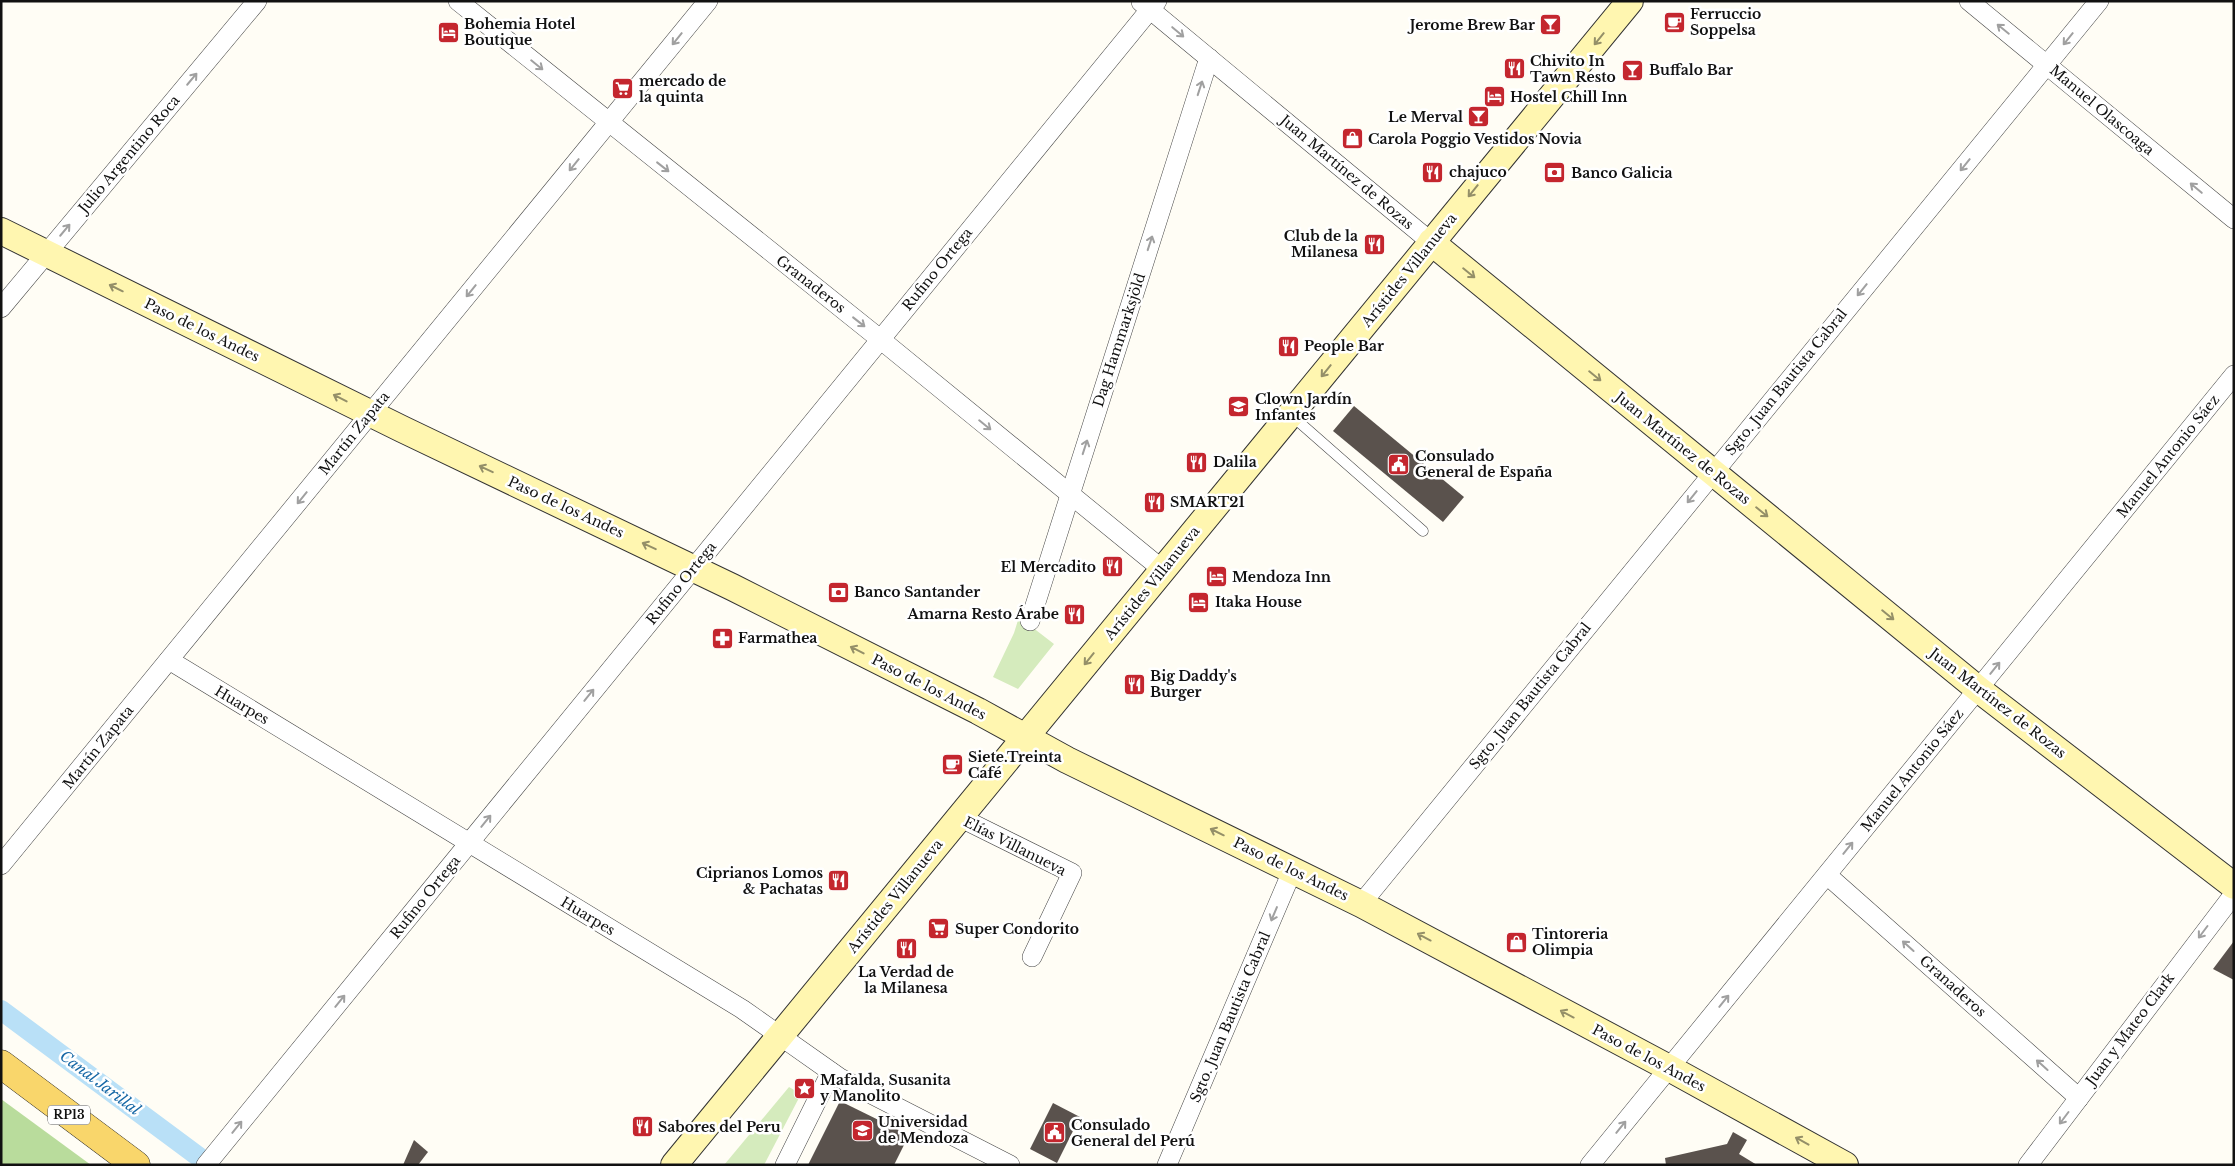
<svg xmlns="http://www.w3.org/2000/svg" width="2235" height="1166" font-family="'Libre Baskerville',serif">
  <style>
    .green { fill: #d5ebbd }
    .forest { fill: #b9dc9c }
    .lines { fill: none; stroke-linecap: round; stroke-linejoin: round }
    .canal { stroke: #b9e0f7; stroke-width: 20 }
    .building { fill: #5a524d }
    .lane-casing { stroke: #444; stroke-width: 11 }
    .street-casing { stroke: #444; stroke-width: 20 }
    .secondary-casing { stroke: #333; stroke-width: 28 }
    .primary-casing { stroke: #222; stroke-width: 29 }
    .lane { stroke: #fff; stroke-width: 10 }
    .street { stroke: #fff; stroke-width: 19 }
    .secondary { stroke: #fff6b0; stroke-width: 26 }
    .primary { stroke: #f9d66b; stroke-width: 28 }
    .oneway { stroke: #a0a0a0 }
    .oneway2 { stroke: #948f68 }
    .labels { text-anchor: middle; stroke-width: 5; stroke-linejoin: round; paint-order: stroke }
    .shield { fill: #fff; stroke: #585858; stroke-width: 1 }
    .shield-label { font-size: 12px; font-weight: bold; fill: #111 }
    .poi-label { font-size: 14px; font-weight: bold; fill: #111; stroke: #fff; text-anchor: start }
    .street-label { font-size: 14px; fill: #111; stroke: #fff }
    .water-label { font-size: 15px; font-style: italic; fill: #1768a6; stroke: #fff }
  </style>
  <rect width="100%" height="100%" fill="#fffdf5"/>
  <g class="green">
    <polygon points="1019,617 1054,644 1018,689 993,677 1014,633"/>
    <polygon points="789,1087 801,1094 764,1165 724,1165"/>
  </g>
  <polygon class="forest" points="1,1099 91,1165 1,1165"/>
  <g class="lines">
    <polyline class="canal" points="1,1010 199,1157"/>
  </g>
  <g class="building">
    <polygon points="1354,406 1464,497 1443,522 1333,431"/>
    <polygon points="2234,941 2234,980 2213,969"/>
    <polygon points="840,1101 909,1135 894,1165 808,1165"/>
    <polygon points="1053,1103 1080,1117 1057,1163 1030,1149"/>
    <polygon points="1733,1132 1747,1140 1739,1154 1757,1165 1666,1165 1665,1158 1727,1144"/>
    <polygon points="414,1140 428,1152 418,1165 403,1165"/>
  </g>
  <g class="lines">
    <defs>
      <polyline id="lane" points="1291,415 1423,531"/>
      <g id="street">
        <polyline points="458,1 880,339 1163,570"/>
        <polyline points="1969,1 2234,219"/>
        <polyline points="1141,2 1431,242"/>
        <polyline points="1,308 257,1"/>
        <polyline points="1030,621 1209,58"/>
        <polyline points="169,660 742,1009 840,1078 1010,1165"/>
        <polyline points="959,817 1072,873 1032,957"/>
        <polyline points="1,865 708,1"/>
        <polyline points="1827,875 2079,1098"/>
        <polyline points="1361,904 2099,1"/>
        <polyline points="206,1165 1157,1"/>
        <polyline points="785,1165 831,1072"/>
        <polyline points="1167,1165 1293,869"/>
        <polyline points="1590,1165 2234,375"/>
        <polyline points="2028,1165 2234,894"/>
      </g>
      <g id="secondary">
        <polyline points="1,231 402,429 732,587 978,711 1067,760 1361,904 1669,1068 1845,1165"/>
        <polyline points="1431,242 1978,689 2234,886"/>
        <polyline points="674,1165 1630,1"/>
      </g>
      <polyline id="primary" points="1,1064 136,1165"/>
    </defs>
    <use href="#lane" class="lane-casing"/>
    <use href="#street" class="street-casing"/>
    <use href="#secondary" class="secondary-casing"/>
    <use href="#primary" class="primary-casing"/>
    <use href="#lane" class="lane"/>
    <use href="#street" class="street"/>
    <use href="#secondary" class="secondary"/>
    <use href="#primary" class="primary"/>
  </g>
  <defs><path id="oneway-shaft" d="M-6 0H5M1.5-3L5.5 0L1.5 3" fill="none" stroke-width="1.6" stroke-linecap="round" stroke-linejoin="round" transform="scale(1.25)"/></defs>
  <g class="oneway">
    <use href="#oneway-shaft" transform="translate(2003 29) rotate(-141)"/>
    <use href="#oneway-shaft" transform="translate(1178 32) rotate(40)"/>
    <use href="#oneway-shaft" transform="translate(677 39) rotate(129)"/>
    <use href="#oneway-shaft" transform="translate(2068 39) rotate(129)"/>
    <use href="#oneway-shaft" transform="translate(537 65) rotate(39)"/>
    <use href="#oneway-shaft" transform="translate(192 79) rotate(-50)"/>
    <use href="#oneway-shaft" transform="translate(1200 88) rotate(-72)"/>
    <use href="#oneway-shaft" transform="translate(574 165) rotate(129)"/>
    <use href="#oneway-shaft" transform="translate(1965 165) rotate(129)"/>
    <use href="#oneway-shaft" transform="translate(663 167) rotate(38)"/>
    <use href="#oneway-shaft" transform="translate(2196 188) rotate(-140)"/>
    <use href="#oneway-shaft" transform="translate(65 230) rotate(-50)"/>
    <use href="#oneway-shaft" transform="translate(1150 243) rotate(-72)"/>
    <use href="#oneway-shaft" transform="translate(1862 290) rotate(129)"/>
    <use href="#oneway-shaft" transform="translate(471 291) rotate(129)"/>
    <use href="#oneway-shaft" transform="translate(859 322) rotate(38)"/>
    <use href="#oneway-shaft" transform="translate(985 425) rotate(39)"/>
    <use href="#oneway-shaft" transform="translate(1085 447) rotate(-72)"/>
    <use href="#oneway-shaft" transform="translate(1692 497) rotate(129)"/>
    <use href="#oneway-shaft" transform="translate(302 498) rotate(129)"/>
    <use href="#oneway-shaft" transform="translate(1995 668) rotate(-51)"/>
    <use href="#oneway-shaft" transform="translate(589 695) rotate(-51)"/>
    <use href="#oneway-shaft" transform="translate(486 821) rotate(-51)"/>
    <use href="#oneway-shaft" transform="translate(1848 848) rotate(-51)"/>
    <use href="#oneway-shaft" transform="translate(1274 914) rotate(113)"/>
    <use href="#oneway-shaft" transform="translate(2203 932) rotate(127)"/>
    <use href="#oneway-shaft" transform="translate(1908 946) rotate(-138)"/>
    <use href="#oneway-shaft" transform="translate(340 1001) rotate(-51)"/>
    <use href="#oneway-shaft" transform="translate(1724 1001) rotate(-51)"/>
    <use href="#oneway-shaft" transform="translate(2042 1065) rotate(-138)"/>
    <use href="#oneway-shaft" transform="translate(2064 1118) rotate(127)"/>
    <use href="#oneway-shaft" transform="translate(237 1127) rotate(-51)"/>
    <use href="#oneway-shaft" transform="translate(1621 1127) rotate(-51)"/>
  </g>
  <g class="oneway2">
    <use href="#oneway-shaft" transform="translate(1599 39) rotate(129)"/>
    <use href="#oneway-shaft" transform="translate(1473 191) rotate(129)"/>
    <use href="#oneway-shaft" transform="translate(1469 273) rotate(39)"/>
    <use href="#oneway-shaft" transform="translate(116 288) rotate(-154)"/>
    <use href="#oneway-shaft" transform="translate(1326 371) rotate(129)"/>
    <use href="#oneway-shaft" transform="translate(1595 376) rotate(39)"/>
    <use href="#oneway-shaft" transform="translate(340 398) rotate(-153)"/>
    <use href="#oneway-shaft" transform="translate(486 469) rotate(-155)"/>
    <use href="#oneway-shaft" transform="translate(1762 512) rotate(39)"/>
    <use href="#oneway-shaft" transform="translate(649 546) rotate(-155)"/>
    <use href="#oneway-shaft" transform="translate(1888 615) rotate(39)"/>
    <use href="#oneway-shaft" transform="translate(857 650) rotate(-153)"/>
    <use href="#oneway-shaft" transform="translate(1089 659) rotate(129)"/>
    <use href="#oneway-shaft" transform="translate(1217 832) rotate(-154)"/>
    <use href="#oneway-shaft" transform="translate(1424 937) rotate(-152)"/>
    <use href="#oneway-shaft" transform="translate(1567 1014) rotate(-152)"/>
    <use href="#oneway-shaft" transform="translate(1802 1141) rotate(-151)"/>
  </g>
  <defs>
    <symbol id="cafe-square" viewBox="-11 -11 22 22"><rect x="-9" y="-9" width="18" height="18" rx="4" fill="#c4262e" stroke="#fff"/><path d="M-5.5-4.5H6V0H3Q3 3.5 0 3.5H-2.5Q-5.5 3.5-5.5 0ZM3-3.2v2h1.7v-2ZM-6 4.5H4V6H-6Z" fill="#fff"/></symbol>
    <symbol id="bar-square" viewBox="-11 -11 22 22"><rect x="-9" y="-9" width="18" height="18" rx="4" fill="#c4262e" stroke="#fff"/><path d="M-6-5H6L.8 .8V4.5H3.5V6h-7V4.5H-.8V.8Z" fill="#fff"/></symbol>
    <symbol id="hotel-square" viewBox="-11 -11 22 22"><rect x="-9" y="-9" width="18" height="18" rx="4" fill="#c4262e" stroke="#fff"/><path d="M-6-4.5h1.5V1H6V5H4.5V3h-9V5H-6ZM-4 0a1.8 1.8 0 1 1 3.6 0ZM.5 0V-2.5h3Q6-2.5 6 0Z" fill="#fff"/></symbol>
    <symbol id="restaurant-square" viewBox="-11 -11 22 22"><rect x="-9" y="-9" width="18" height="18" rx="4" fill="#c4262e" stroke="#fff"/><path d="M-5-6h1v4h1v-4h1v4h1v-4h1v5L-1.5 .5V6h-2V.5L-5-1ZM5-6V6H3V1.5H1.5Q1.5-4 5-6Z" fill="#fff"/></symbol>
    <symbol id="supermarket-square" viewBox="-11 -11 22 22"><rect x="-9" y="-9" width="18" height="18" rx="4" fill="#c4262e" stroke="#fff"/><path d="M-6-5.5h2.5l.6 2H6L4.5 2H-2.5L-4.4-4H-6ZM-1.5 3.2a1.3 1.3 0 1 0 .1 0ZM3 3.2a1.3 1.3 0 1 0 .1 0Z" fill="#fff"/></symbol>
    <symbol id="shop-square" viewBox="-11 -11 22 22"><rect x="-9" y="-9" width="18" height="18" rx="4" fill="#c4262e" stroke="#fff"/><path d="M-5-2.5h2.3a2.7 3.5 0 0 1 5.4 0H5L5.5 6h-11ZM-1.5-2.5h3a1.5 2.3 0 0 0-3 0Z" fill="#fff"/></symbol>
    <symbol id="bank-square" viewBox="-11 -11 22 22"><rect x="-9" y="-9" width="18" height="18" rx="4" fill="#c4262e" stroke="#fff"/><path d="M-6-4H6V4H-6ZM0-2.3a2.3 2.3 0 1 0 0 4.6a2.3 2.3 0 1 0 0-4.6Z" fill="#fff"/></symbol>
    <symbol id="school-square" viewBox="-11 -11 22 22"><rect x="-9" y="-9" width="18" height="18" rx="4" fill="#c4262e" stroke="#fff"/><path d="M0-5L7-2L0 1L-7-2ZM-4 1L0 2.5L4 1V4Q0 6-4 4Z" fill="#fff"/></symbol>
    <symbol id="civic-square" viewBox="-11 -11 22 22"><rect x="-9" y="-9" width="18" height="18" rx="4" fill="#c4262e" stroke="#fff"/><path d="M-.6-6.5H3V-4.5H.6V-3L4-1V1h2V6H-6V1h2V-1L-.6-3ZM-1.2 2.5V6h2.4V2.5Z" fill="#fff"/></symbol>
    <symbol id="pharmacy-square" viewBox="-11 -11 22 22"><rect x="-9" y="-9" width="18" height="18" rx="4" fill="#c4262e" stroke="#fff"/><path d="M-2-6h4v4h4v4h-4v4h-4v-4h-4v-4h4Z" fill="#fff"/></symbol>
    <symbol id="sight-square" viewBox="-11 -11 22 22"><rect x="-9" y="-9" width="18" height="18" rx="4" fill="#c4262e" stroke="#fff"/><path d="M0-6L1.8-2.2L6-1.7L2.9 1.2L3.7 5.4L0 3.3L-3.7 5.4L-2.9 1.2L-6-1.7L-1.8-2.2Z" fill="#fff"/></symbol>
    <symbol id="university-square" viewBox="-11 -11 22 22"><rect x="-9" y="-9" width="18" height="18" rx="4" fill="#c4262e" stroke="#fff"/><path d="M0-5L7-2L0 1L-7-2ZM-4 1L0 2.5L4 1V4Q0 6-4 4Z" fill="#fff"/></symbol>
  </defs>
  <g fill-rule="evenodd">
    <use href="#cafe-square" x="1662" y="10" width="25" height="25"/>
    <use href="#bar-square" x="1538" y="12" width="25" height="25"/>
    <use href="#hotel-square" x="436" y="20" width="25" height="25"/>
    <use href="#restaurant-square" x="1502" y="56" width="25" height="25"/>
    <use href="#bar-square" x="1620" y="58" width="25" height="25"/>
    <use href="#supermarket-square" x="610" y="76" width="25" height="25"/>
    <use href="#hotel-square" x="1482" y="84" width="25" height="25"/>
    <use href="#bar-square" x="1466" y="104" width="25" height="25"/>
    <use href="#shop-square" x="1340" y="126" width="25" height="25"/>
    <use href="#restaurant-square" x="1420" y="160" width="25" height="25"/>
    <use href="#bank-square" x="1542" y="160" width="25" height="25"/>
    <use href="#restaurant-square" x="1362" y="232" width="25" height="25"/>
    <use href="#restaurant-square" x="1276" y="334" width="25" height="25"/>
    <use href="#school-square" x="1226" y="394" width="25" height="25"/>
    <use href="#restaurant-square" x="1184" y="450" width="25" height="25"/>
    <use href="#civic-square" x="1386" y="452" width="25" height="25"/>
    <use href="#restaurant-square" x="1142" y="490" width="25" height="25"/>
    <use href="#restaurant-square" x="1100" y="554" width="25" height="25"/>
    <use href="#hotel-square" x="1204" y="564" width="25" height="25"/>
    <use href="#bank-square" x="826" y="580" width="25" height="25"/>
    <use href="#hotel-square" x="1186" y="590" width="25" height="25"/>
    <use href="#restaurant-square" x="1062" y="602" width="25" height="25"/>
    <use href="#pharmacy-square" x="710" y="626" width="25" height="25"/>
    <use href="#restaurant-square" x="1122" y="672" width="25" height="25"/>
    <use href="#cafe-square" x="940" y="752" width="25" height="25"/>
    <use href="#restaurant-square" x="826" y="868" width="25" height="25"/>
    <use href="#supermarket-square" x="926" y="916" width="25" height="25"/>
    <use href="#shop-square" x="1504" y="930" width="25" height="25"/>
    <use href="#restaurant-square" x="894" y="936" width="25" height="25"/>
    <use href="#sight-square" x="792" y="1076" width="25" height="25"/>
    <use href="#restaurant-square" x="630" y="1114" width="25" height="25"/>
    <use href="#university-square" x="850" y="1118" width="25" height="25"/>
    <use href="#civic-square" x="1042" y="1120" width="25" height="25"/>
  </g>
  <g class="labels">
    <rect class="shield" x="48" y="1105.5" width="42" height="19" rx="4"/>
    <g class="shield-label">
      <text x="69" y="1119">RP13</text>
    </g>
    <g class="poi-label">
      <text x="1690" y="19">Ferruccio<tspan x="1690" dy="16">Soppelsa</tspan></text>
      <text x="464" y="29">Bohemia Hotel<tspan x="464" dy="16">Boutique</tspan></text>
      <text x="1535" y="30" text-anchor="end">Jerome Brew Bar</text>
      <text x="1530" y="66">Chivito In<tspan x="1530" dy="16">Tawn Resto</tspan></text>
      <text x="1649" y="75">Buffalo Bar</text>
      <text x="639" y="86">mercado de<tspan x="639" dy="16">la quinta</tspan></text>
      <text x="1510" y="102">Hostel Chill Inn</text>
      <text x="1463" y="122" text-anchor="end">Le Merval</text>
      <text x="1368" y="144">Carola Poggio Vestidos Novia</text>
      <text x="1449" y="177">chajuco</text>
      <text x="1571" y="178">Banco Galicia</text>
      <text x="1358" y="241" text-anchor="end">Club de la<tspan x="1358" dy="16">Milanesa</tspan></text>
      <text x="1304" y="351">People Bar</text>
      <text x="1255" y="404">Clown Jardín<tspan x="1255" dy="16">Infantes</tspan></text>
      <text x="1415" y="461">Consulado<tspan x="1415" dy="16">General de España</tspan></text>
      <text x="1213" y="467">Dalila</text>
      <text x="1170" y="507">SMART21</text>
      <text x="1096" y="572" text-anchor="end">El Mercadito</text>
      <text x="1232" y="582">Mendoza Inn</text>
      <text x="854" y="597">Banco Santander</text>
      <text x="1215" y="607">Itaka House</text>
      <text x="1059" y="619" text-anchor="end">Amarna Resto Árabe</text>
      <text x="738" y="643">Farmathea</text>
      <text x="1150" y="681">Big Daddy's<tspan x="1150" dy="16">Burger</tspan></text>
      <text x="968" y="762">Siete.Treinta<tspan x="968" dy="16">Café</tspan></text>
      <text x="823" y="878" text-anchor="end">Ciprianos Lomos<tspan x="823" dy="16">&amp; Pachatas</tspan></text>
      <text x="955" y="934">Super Condorito</text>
      <text x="1532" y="939">Tintoreria<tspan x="1532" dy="16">Olimpia</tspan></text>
      <text x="906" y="977" text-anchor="middle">La Verdad de<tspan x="906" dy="16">la Milanesa</tspan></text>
      <text x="820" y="1085">Mafalda, Susanita<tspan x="820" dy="16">y Manolito</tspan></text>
      <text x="878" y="1127">Universidad<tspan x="878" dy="16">de Mendoza</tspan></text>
      <text x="1071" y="1130">Consulado<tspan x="1071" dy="16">General del Perú</tspan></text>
      <text x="658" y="1132">Sabores del Peru</text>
    </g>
    <g class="street-label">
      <text transform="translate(2102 110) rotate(40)" y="5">Manuel Olascoaga</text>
      <text transform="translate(129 154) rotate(-50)" y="5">Julio Argentino Roca</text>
      <text transform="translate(1347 172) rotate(40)" y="5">Juan Martínez de Rozas</text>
      <text transform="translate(937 269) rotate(-51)" y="5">Rufino Ortega</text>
      <text transform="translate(1409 270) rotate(-51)" y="5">Arístides Villanueva</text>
      <text transform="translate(811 284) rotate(38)" y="5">Granaderos</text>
      <text transform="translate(202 330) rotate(26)" y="5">Paso de los Andes</text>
      <text transform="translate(1119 340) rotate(-72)" y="5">Dag Hammarksjöld</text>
      <text transform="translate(1786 382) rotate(-51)" y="5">Sgto. Juan Bautista Cabral</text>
      <text transform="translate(354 433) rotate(-51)" y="5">Martín Zapata</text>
      <text transform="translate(1683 448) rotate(39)" y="5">Juan Martínez de Rozas</text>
      <text transform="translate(2168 456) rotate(-51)" y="5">Manuel Antonio Sáez</text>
      <text transform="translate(566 507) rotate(25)" y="5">Paso de los Andes</text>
      <text transform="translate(681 583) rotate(-51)" y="5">Rufino Ortega</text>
      <text transform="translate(1152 583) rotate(-51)" y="5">Arístides Villanueva</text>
      <text transform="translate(929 687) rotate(27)" y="5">Paso de los Andes</text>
      <text transform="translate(1530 696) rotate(-51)" y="5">Sgto. Juan Bautista Cabral</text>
      <text transform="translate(1998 703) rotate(38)" y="5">Juan Martínez de Rozas</text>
      <text transform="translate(242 705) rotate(31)" y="5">Huarpes</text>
      <text transform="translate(98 747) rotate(-51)" y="5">Martín Zapata</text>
      <text transform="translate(1912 770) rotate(-51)" y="5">Manuel Antonio Sáez</text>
      <text transform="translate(1015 846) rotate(27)" y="5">Elías Villanueva</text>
      <text transform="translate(1291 869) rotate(26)" y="5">Paso de los Andes</text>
      <text transform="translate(895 896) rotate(-51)" y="5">Arístides Villanueva</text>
      <text transform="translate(425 897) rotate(-51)" y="5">Rufino Ortega</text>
      <text transform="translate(588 916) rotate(31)" y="5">Huarpes</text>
      <text transform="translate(1953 986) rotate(42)" y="5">Granaderos</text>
      <text transform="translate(1230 1017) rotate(-67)" y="5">Sgto. Juan Bautista Cabral</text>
      <text transform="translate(2130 1029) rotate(-53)" y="5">Juan y Mateo Clark</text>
      <text transform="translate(1649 1058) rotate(28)" y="5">Paso de los Andes</text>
    </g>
    <g class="water-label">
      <text transform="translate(100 1083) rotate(37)" y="5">Canal Jarillal</text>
    </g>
  </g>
  <rect width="2235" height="1166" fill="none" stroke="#111111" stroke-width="5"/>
</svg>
